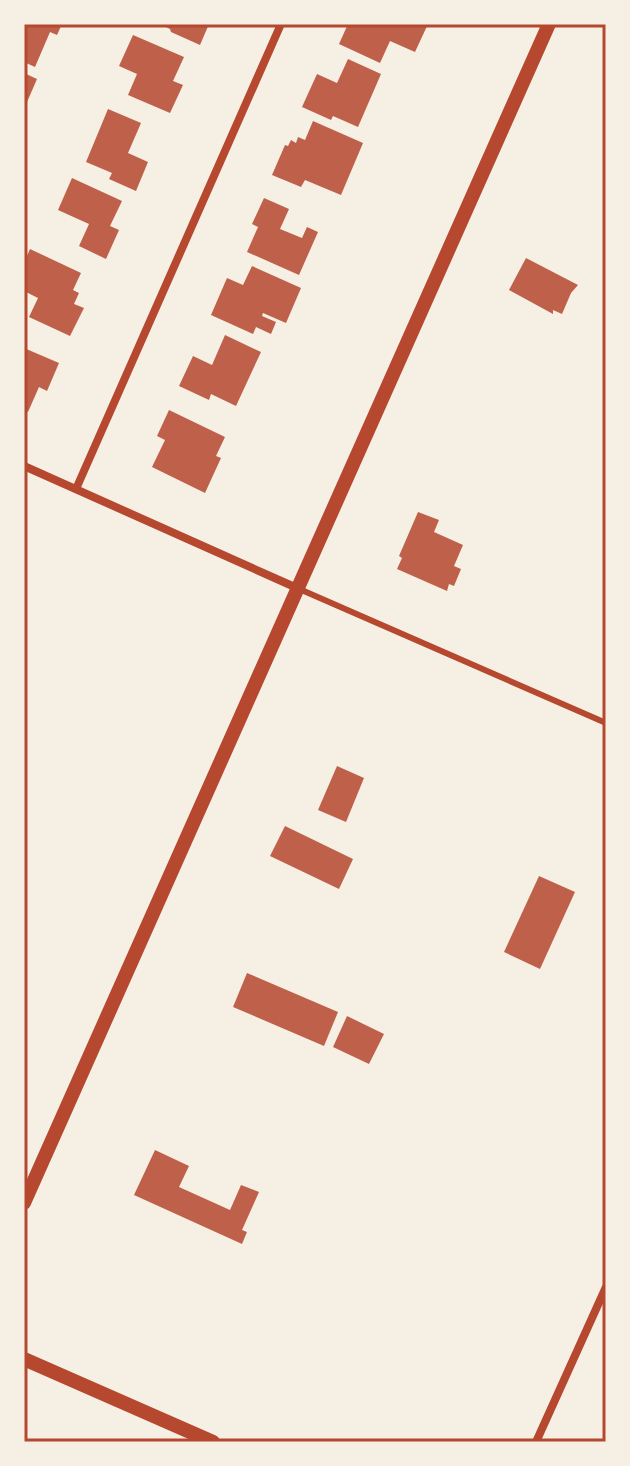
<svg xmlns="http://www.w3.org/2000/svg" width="630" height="1466" font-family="'DM Sans',sans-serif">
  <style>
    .building { fill: #bf614a }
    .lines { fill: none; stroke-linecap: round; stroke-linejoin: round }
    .service { stroke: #b5482f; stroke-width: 6 }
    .minor { stroke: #b5482f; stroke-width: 8 }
    .tertiary { stroke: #b5482f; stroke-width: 14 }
    .neatline { fill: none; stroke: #b5482f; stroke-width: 3 }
  </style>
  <rect width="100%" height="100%" fill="#f6efe4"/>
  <g class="building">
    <polygon points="24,24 62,24 57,35 50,32 35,67 24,62"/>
    <polygon points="160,24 209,24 200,45 171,32 170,29"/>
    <polygon points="348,24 428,24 415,52 390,41 380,63 339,44"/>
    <polygon points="133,35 184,57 173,81 183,85 170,113 128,95 137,74 119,66"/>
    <polygon points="348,59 381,74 358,127 333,116 331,120 302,107 317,74 337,83"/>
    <polygon points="24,73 37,79 24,109"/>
    <polygon points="108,109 141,123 128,153 148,162 136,191 109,179 112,173 86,162"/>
    <polygon points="313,121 363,143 341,195 305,180 301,187 272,175 285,145 288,146 291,140 296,143 298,137 305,140"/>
    <polygon points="72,178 122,201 110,226 119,230 106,259 79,246 89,224 58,210"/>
    <polygon points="264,198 289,209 280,229 302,238 307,227 318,232 299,275 247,252 258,227 252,224"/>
    <polygon points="30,249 81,273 73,290 79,293 74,304 84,308 70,336 29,317 38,298 24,291 24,263"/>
    <polygon points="526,258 578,285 571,293 562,314 553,310 553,314 509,290"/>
    <polygon points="252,266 301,288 286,323 263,313 262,316 276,322 271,334 256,327 253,334 211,315 227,278 243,285"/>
    <polygon points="225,335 261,352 236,406 211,394 209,400 179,386 193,356 212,365"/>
    <polygon points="24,348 59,363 47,391 39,387 28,412 24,410"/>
    <polygon points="169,410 225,437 216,456 221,458 205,493 152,467 165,440 157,436"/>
    <polygon points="418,512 439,520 434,532 463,545 454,566 461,569 454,586 449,584 447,591 397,569 402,558 399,556"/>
    <polygon points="337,766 364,778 346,822 318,810"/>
    <polygon points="285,826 353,859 339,889 270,856"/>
    <polygon points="539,876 575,892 540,969 504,952"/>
    <polygon points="247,973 338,1012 324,1046 233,1007"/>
    <polygon points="347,1016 384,1034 369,1064 333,1047"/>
    <polygon points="155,1150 189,1166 179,1187 230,1210 241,1185 259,1192 242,1230 247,1232 242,1244 134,1195"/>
  </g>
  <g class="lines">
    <polyline class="service" points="297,588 606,723"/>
    <g class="minor">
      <polyline points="24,466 297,588"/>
      <polyline points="76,489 281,24"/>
      <polyline points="536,1442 606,1287"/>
    </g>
    <g class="tertiary">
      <polyline points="24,1203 549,24"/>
      <polyline points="24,1359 213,1442"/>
    </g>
  </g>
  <rect width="630" height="1466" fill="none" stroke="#f6efe4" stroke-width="52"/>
  <rect x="26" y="26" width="578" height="1414" class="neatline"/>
</svg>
